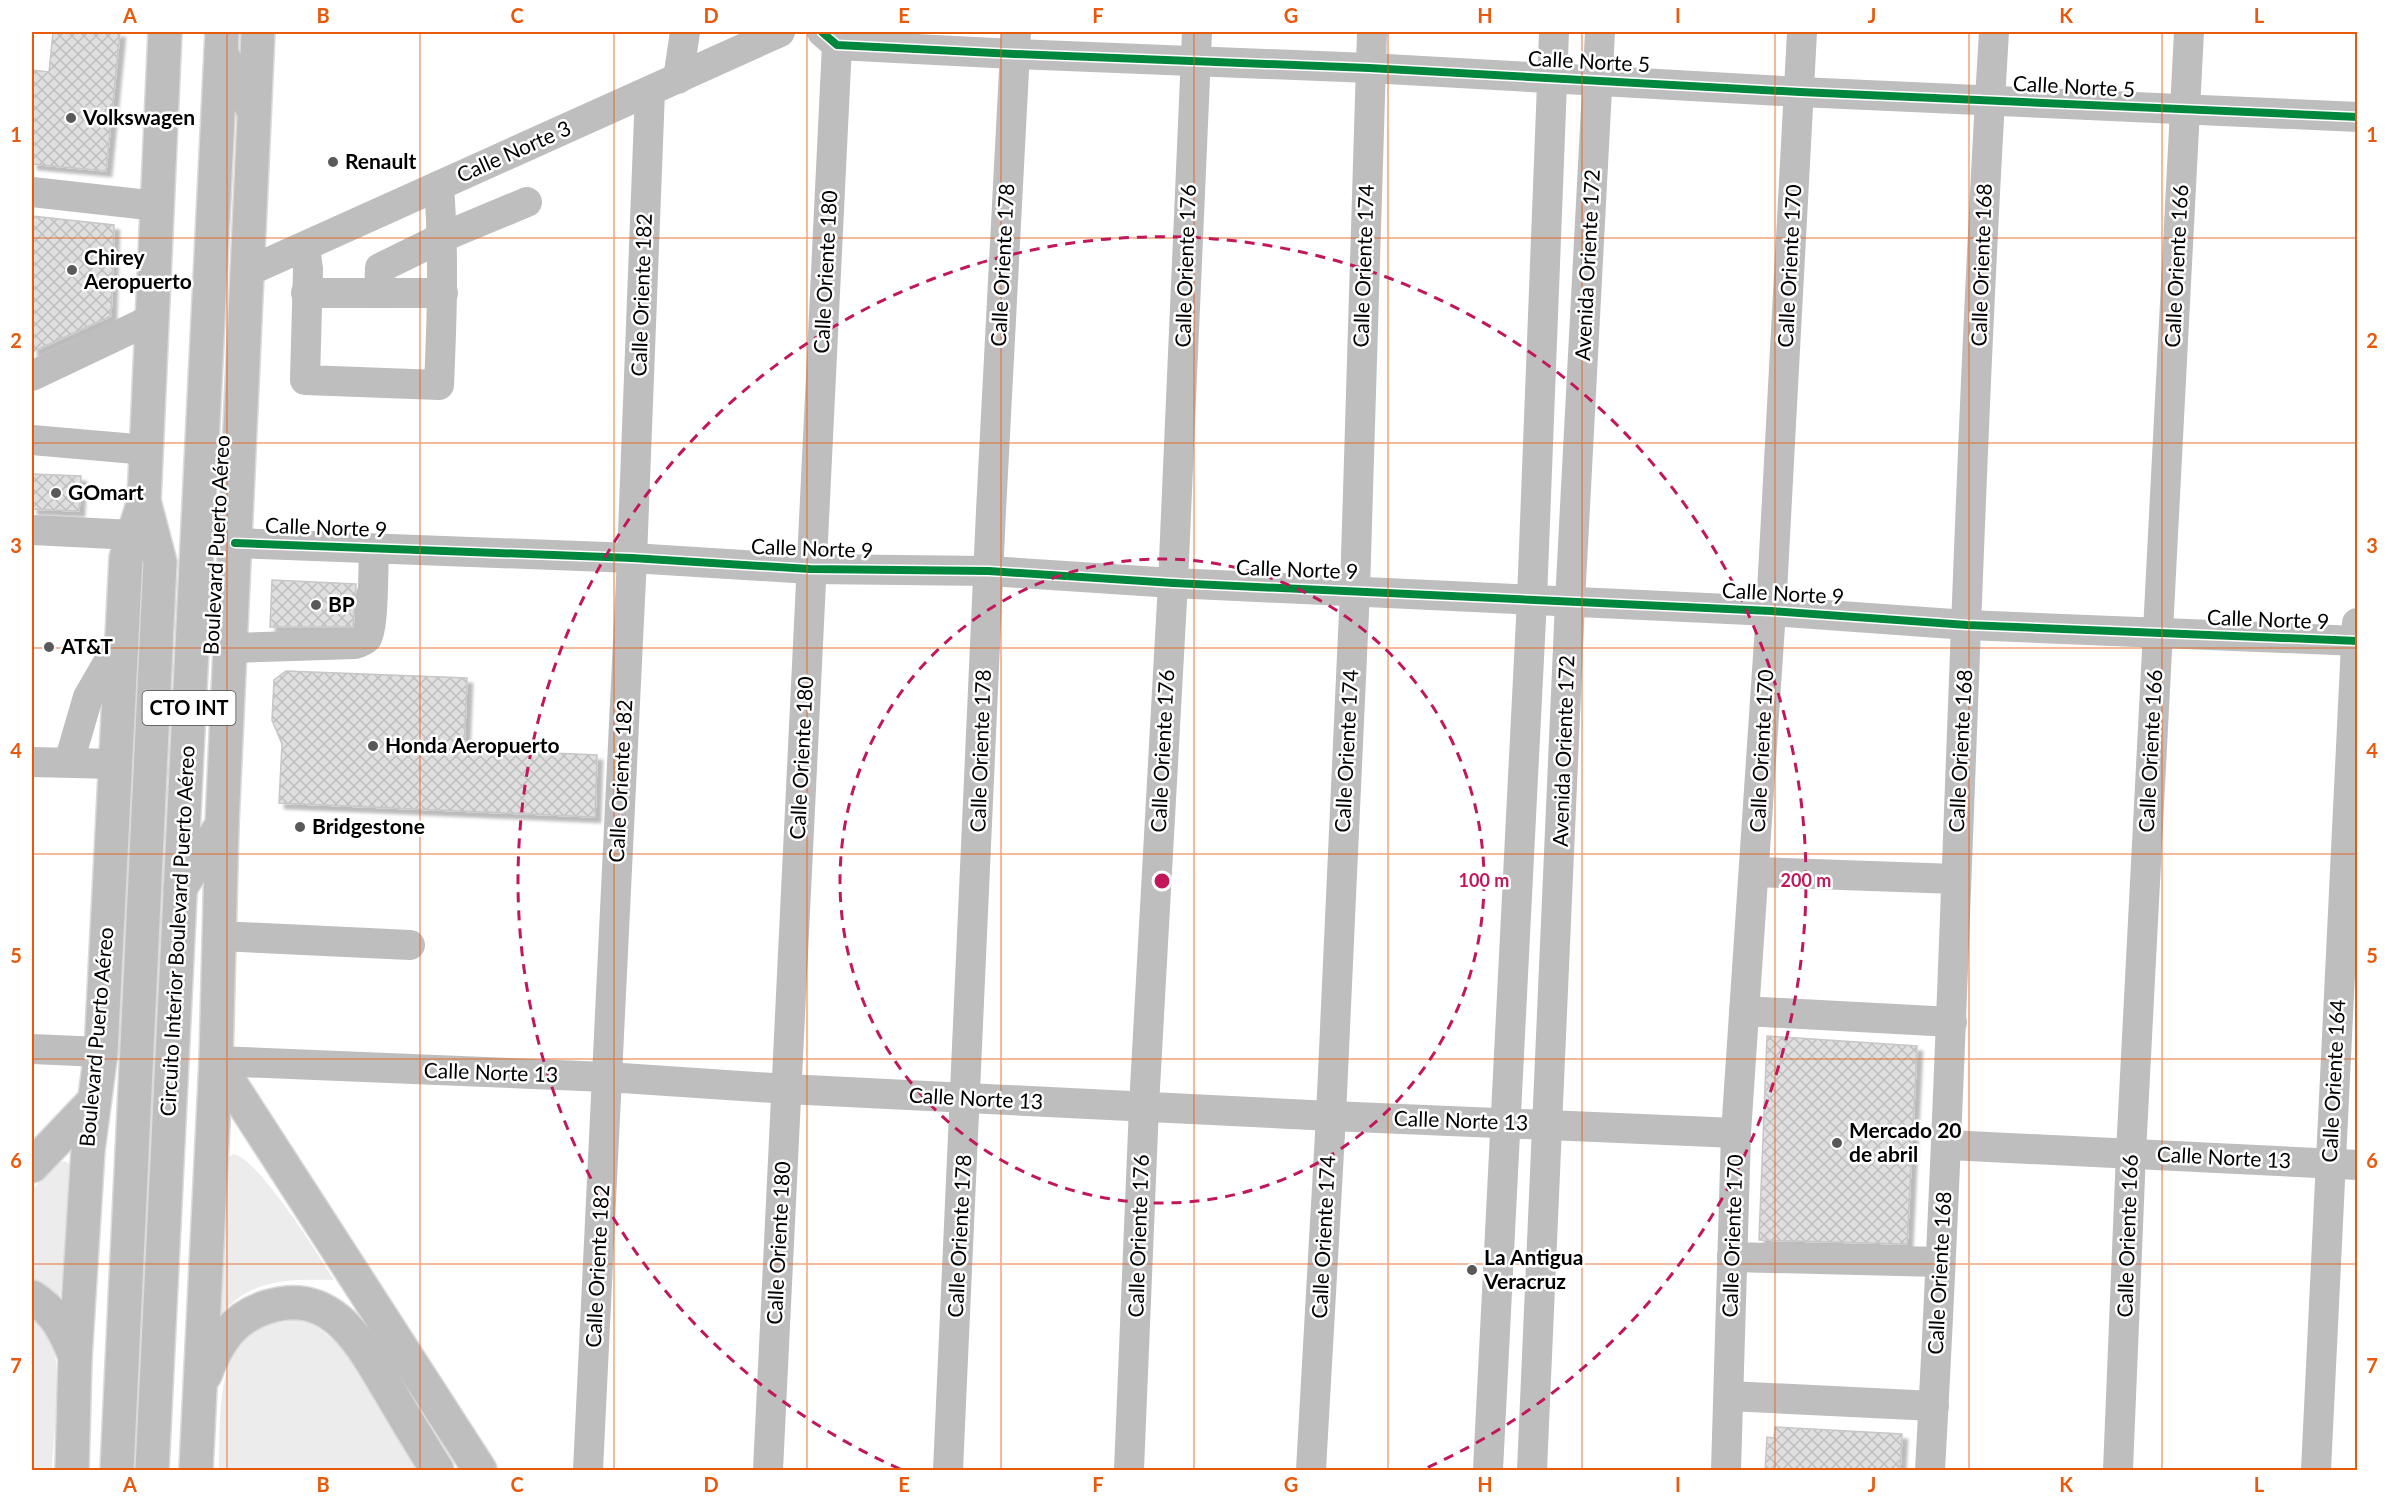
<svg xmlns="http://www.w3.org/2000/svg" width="2389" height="1502" font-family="Lato,sans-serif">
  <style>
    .grass { fill: #ececec }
    .building { fill: url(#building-cross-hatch); stroke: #c7c7c7; stroke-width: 1.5; filter: url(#shadow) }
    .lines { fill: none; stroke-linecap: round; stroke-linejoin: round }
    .major-casing { stroke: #dbdbdb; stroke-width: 36 }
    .highway-casing { stroke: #dbdbdb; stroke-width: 36 }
    .minor { stroke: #bebebe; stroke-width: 30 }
    .major { stroke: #bebebe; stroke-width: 33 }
    .highway { stroke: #bebebe; stroke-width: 33 }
    .cycleway-casing { stroke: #fff; stroke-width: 11 }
    .cycleway { stroke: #00873e; stroke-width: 8 }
    .grid { fill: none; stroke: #e8590c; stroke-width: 1.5; stroke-opacity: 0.55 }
    .ring { fill: none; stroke: #c2185b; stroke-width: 3; stroke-dasharray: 10 8 }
    .poi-dot { fill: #595959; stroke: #fff; stroke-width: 2 }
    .labels { text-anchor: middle; stroke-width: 5; stroke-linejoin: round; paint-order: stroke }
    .shield { fill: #fff; stroke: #4c4c4c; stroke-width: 1.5 }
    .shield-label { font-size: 20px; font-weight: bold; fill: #000 }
    .street-label { font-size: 21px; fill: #000; stroke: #fff }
    .poi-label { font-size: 21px; font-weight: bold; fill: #000; stroke: #fff; text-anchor: start }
    .centre { fill: #c2185b; stroke: #fff; stroke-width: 3 }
    .ring-label { font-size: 18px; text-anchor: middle; font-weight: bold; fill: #c2185b; stroke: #fff; stroke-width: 5; stroke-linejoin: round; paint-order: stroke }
    .neatline { fill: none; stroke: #e8590c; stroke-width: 2 }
    .grid-label { font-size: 20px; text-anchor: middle; font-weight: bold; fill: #e8590c }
  </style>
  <defs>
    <pattern id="building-cross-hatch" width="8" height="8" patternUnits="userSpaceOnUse" patternTransform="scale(1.5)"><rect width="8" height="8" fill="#dfdfdf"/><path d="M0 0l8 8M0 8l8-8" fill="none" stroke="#bebebe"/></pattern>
    <filter id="shadow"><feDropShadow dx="5.5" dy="5.5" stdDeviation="1.5" flood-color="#0004"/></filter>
  </defs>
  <rect width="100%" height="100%" fill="#fff"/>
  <g class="grass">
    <path d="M234,1154C260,1161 318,1254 334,1280C289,1279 252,1278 220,1315L228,1161L230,1156Z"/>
    <polygon points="64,1161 72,1165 74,1171 59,1307 32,1286 32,1190 58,1163"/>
    <path d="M32,1317C41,1326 49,1335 53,1347C62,1373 53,1441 52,1470H32Z"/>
    <path d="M289,1317L311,1322L344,1349L420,1470H219C220,1434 217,1383 235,1350C240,1340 259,1325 270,1320C276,1318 283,1318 289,1317Z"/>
  </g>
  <g class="building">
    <polygon points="53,32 120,32 106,171 32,164 32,70 49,72"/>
    <polygon points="32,216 114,225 111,316 32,352"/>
    <polygon points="32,474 81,476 79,511 32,509"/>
    <polygon points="272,580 356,584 353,627 270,627"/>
    <polygon points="286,671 467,678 464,749 597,755 595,817 279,803 282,744 272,720 274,680"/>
    <polygon points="1767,1036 1917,1046 1907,1244 1759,1240"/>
    <polygon points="1775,1427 1902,1434 1900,1470 1765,1470 1767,1437 1774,1438"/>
  </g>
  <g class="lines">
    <defs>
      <g id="major">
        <polyline points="216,1061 480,1470"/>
        <polyline points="32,1166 93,1102"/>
        <path d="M32,1297C55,1311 65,1331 75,1356"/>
        <path d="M205,1375C217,1343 232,1318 267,1307C334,1286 362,1346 390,1392C405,1418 421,1444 437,1470"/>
        <polyline points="72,1470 75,1358 88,1150 101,1052 126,558 144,501"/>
        <polyline points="196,1470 216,1061 222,825 258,32"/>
      </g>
      <g id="highway">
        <polyline points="221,53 254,111"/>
        <polyline points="180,888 222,825"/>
        <polyline points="117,1470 160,562 144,501 165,32"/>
        <polyline points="152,1470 222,32"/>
      </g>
    </defs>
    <use href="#major" class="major-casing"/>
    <use href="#highway" class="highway-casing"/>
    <g class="minor">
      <polyline points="822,32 837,45 1014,54 1369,68 1800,92 2358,117"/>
      <polyline points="678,79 685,32"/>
      <polyline points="32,192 157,206"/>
      <path d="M305,247L308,269L305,380L439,385C442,318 444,253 439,186"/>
      <polyline points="247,272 780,32"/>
      <polyline points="306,293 443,293"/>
      <polyline points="379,293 380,268 443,237 527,202"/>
      <polyline points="32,376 152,319"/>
      <polyline points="32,440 147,450"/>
      <polyline points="32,530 133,535"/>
      <polyline points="235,543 632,558 810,569 989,571 1173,583 1771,611 1967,625 2358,641"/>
      <path d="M230,648L355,644C359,643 364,641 367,638C374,629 373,564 374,549"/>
      <polyline points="32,762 115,764"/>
      <polyline points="69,762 88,697 121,640"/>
      <polyline points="1755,872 1956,879"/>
      <polyline points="220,936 410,945"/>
      <polyline points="1744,1011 1952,1022"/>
      <polyline points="32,1049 101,1052"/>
      <polyline points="216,1061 607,1077 787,1089 1331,1116 1736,1133"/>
      <polyline points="1948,1145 2358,1165"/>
      <polyline points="1732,1257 1939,1262"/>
      <polyline points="1729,1396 1934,1406"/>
      <polyline points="588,1470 632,558 650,91"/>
      <polyline points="768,1470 837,45"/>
      <polyline points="948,1470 991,511 1016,32"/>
      <polyline points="1129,1470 1144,1106 1173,583 1197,32"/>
      <polyline points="1311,1470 1331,1116 1355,590 1372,32"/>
      <polyline points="1488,1470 1532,599 1554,32"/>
      <polyline points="1532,1470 1570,602 1600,32"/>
      <polyline points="1726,1470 1736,1133 1771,611 1802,32"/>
      <path d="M1930,1470C1957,991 1965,511 1994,32"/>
      <polyline points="2118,1470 2131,1153 2189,32"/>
      <polyline points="2316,1470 2357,623"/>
    </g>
    <use href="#major" class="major"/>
    <use href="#highway" class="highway"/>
    <defs>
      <g id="cycleway">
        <polyline points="822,32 837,45 1014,54 1369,68 1800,92 2358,117"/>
        <polyline points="235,543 632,558 810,569 989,571 1173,583 1771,611 1967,625 2358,641"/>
      </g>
    </defs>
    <use href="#cycleway" class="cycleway-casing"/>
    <use href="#cycleway" class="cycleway"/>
  </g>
  <path class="grid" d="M227,32V1470M420,32V1470M614,32V1470M807,32V1470M1001,32V1470M1194,32V1470M1388,32V1470M1582,32V1470M1775,32V1470M1969,32V1470M2162,32V1470M32,238H2358M32,443H2358M32,648H2358M32,854H2358M32,1059H2358M32,1264H2358"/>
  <g class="ring">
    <circle cx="1162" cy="881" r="322"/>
    <path d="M900 1469A644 644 0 1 1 1424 1469"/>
  </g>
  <g class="poi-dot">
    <circle cx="71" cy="118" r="6"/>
    <circle cx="333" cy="162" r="6"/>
    <circle cx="72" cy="270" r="6"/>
    <circle cx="56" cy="493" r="6"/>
    <circle cx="316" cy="605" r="6"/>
    <circle cx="49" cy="647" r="6"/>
    <circle cx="373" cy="746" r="6"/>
    <circle cx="300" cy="827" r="6"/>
    <circle cx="1837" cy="1143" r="6"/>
    <circle cx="1472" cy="1270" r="6"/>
  </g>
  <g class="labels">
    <rect class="shield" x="142.5" y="691" width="93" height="34" rx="4.5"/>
    <g class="shield-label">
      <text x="189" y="715">CTO INT</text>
    </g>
    <g class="street-label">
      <text transform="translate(1589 62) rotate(3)" y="7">Calle Norte 5</text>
      <text transform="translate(2074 87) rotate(3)" y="7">Calle Norte 5</text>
      <text transform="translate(514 152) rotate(-24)" y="7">Calle Norte 3</text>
      <text transform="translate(1003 265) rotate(-87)" y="7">Calle Oriente 178</text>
      <text transform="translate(1588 265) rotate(-87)" y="7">Avenida Oriente 172</text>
      <text transform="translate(1982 265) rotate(-88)" y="7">Calle Oriente 168</text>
      <text transform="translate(1186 266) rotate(-88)" y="7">Calle Oriente 176</text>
      <text transform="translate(1364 266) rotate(-88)" y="7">Calle Oriente 174</text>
      <text transform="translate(1790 266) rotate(-87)" y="7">Calle Oriente 170</text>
      <text transform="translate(2177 266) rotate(-87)" y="7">Calle Oriente 166</text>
      <text transform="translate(826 272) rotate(-87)" y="7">Calle Oriente 180</text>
      <text transform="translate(642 295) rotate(-88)" y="7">Calle Oriente 182</text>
      <text transform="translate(326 528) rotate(2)" y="7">Calle Norte 9</text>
      <text transform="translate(217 545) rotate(-87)" y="7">Boulevard Puerto Aéreo</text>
      <text transform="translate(812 549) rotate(2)" y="7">Calle Norte 9</text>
      <text transform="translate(1297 570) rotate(2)" y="7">Calle Norte 9</text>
      <text transform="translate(1783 594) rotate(3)" y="7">Calle Norte 9</text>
      <text transform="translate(2268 620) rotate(2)" y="7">Calle Norte 9</text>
      <text transform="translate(981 751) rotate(-88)" y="7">Calle Oriente 178</text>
      <text transform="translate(1163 751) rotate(-87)" y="7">Calle Oriente 176</text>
      <text transform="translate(1347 751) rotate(-87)" y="7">Calle Oriente 174</text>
      <text transform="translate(1564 751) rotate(-88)" y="7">Avenida Oriente 172</text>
      <text transform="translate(1762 751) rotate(-87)" y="7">Calle Oriente 170</text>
      <text transform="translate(1961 751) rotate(-87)" y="7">Calle Oriente 168</text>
      <text transform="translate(2151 751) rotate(-87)" y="7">Calle Oriente 166</text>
      <text transform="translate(802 758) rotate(-87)" y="7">Calle Oriente 180</text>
      <text transform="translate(621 781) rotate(-87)" y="7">Calle Oriente 182</text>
      <text transform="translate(178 931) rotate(-87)" y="7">Circuito Interior Boulevard Puerto Aéreo</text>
      <text transform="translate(97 1037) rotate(-85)" y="7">Boulevard Puerto Aéreo</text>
      <text transform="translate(491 1073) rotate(2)" y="7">Calle Norte 13</text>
      <text transform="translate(2334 1081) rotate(-87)" y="7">Calle Oriente 164</text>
      <text transform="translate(976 1099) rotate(3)" y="7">Calle Norte 13</text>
      <text transform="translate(1461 1121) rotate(2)" y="7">Calle Norte 13</text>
      <text transform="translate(2224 1158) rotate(3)" y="7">Calle Norte 13</text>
      <text transform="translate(960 1236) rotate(-87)" y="7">Calle Oriente 178</text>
      <text transform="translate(1139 1236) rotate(-88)" y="7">Calle Oriente 176</text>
      <text transform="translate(1733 1236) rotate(-88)" y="7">Calle Oriente 170</text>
      <text transform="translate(2128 1236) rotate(-88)" y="7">Calle Oriente 166</text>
      <text transform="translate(1324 1237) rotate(-87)" y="7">Calle Oriente 174</text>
      <text transform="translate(779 1243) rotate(-87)" y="7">Calle Oriente 180</text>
      <text transform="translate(598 1266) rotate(-87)" y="7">Calle Oriente 182</text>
      <text transform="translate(1940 1273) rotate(-87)" y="7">Calle Oriente 168</text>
    </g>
    <g class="poi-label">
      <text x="83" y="125">Volkswagen</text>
      <text x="345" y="169">Renault</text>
      <text x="84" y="265">Chirey<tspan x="84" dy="24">Aeropuerto</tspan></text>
      <text x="68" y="500">GOmart</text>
      <text x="328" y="612">BP</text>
      <text x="61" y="654">AT&amp;T</text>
      <text x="385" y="753">Honda Aeropuerto</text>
      <text x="312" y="834">Bridgestone</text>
      <text x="1849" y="1138">Mercado 20<tspan x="1849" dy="24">de abril</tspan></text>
      <text x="1484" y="1265">La Antigua<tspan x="1484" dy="24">Veracruz</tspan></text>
    </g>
  </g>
  <circle cx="1162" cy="881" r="9" class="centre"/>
  <g class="ring-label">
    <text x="1484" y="887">100 m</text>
    <text x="1806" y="887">200 m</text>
  </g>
  <rect width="2389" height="1502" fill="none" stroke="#ffffff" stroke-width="66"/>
  <rect x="33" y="33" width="2323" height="1436" class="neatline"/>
  <g class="grid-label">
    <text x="130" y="23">A</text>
    <text x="323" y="23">B</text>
    <text x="517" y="23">C</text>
    <text x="711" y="23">D</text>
    <text x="904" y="23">E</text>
    <text x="1098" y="23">F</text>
    <text x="1291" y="23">G</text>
    <text x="1485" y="23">H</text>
    <text x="1678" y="23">I</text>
    <text x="1872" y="23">J</text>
    <text x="2066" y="23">K</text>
    <text x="2259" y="23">L</text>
    <text x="16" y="142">1</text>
    <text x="2372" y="142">1</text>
    <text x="16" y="348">2</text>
    <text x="2372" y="348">2</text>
    <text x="16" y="553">3</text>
    <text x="2372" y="553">3</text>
    <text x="16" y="758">4</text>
    <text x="2372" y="758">4</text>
    <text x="16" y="963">5</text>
    <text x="2372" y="963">5</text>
    <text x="16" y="1168">6</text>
    <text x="2372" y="1168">6</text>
    <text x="16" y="1373">7</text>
    <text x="2372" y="1373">7</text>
    <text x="130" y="1492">A</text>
    <text x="323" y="1492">B</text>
    <text x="517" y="1492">C</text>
    <text x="711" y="1492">D</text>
    <text x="904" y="1492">E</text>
    <text x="1098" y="1492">F</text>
    <text x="1291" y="1492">G</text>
    <text x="1485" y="1492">H</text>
    <text x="1678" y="1492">I</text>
    <text x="1872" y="1492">J</text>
    <text x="2066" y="1492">K</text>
    <text x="2259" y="1492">L</text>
  </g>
</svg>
